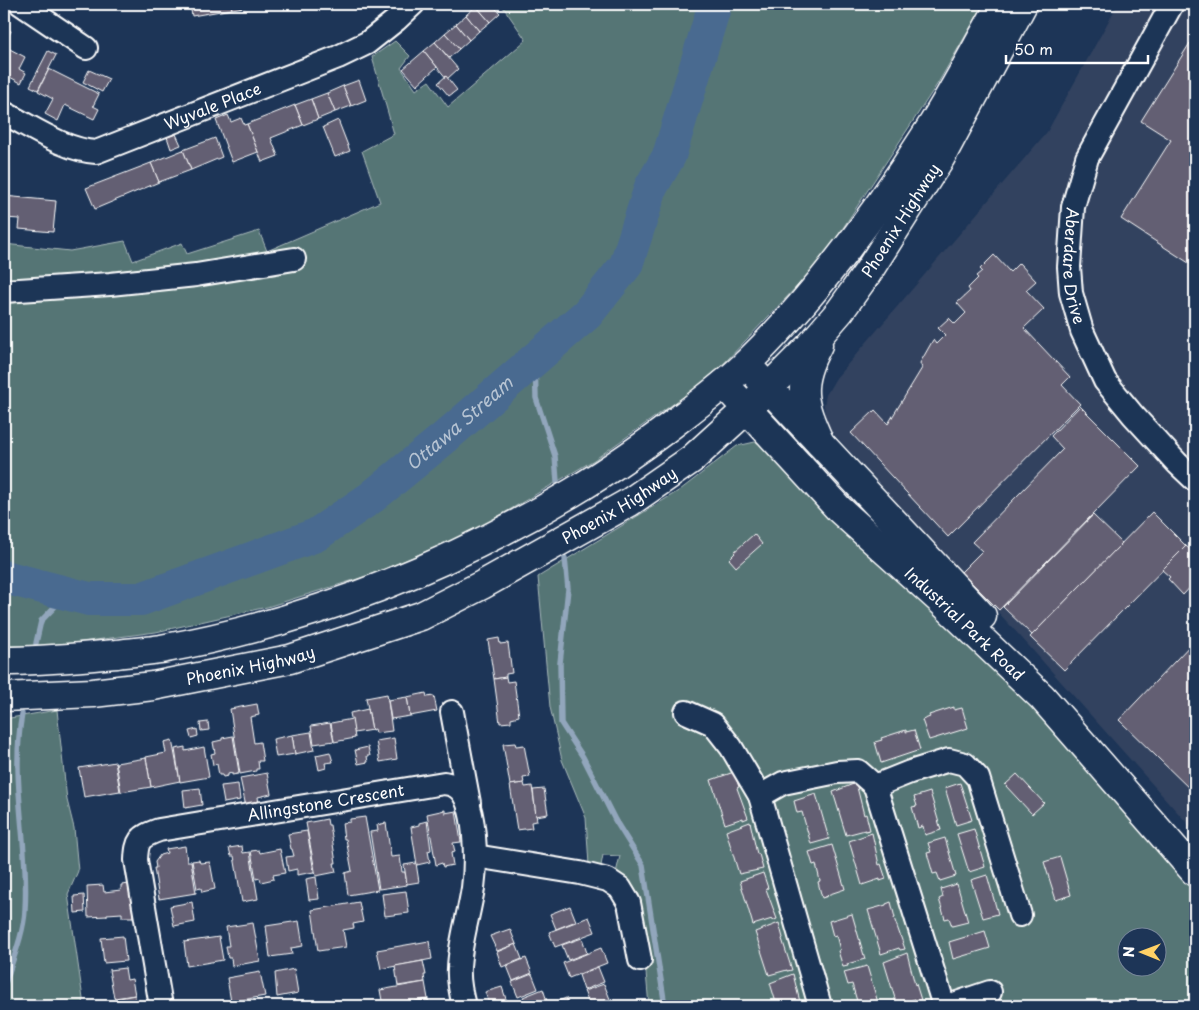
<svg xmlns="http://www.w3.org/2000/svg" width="1199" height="1010" font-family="'Playpen Sans',sans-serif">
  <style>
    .built { fill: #32425f }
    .green { fill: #557575; stroke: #aababa; fill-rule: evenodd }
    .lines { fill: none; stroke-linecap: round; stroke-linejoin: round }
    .stream { stroke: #92a6bc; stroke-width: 5.5 }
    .river { stroke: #4a6b90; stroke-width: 34 }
    .building { fill: #645f73; stroke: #fff }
    .minor-casing { stroke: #fff; stroke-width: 26 }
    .tertiary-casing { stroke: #fff; stroke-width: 31 }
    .secondary-casing { stroke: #fff; stroke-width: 31 }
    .minor { stroke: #1d3557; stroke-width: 22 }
    .tertiary { stroke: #1d3557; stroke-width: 28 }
    .secondary { stroke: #1d3557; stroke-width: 28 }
    .labels { text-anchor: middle; stroke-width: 4; stroke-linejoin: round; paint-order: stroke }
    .street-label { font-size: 16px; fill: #fff; stroke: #1d3557 }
    .water-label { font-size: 18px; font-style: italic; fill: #b7c4d3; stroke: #1d3557 }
  </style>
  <rect width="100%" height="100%" fill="#1d3557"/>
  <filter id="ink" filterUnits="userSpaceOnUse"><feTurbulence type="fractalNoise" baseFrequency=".02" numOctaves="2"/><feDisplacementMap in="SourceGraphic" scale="10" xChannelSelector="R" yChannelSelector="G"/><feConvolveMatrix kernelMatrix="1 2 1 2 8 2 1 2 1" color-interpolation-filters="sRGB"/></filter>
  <g filter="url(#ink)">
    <polygon class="built" points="1118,4 1195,4 1195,832 1020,636 833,433 828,424 825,415 824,405 826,395 836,378 1047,132"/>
    <g class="green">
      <polygon points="501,4 984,4 938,83 822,260 710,378 594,460 472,532 370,575 267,607 156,632 58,645 4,646 4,244 70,251 125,241 133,261 182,243 187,254 259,231 267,251 380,202 362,151 394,134 372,57 395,41 410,56 401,68 416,90 429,81 448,107 526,40"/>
      <path d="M755,442L776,451L1025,695L1195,883V1006H649L639,894L616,873L620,856L603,855L600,871L589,865L586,818L562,760L550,707L538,577L680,490L737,446ZM1126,938H1156V968H1126Z"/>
      <polygon points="57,710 67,800 74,828 78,871 68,894 84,1006 4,1006 4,719"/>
    </g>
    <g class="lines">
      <g class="stream">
        <polyline points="535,359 536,398 555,456 557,482"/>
        <polyline points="565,558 568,589 560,663 561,723 583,757 615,820 643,865 665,1006"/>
        <polyline points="36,643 41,621 67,594"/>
        <path d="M4,987C11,964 24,934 25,910C29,844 10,779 22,714"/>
      </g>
      <path class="river" id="s1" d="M4,577L89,599H141L316,535L372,497L443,439L587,314L626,265L651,187L669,156L715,4"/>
    </g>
    <g class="building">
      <polygon points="190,4 231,4 232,9 192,16"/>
      <polygon points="231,4 262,4 232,9"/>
      <polygon points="479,4 491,4 500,13 490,22 476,6"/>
      <polygon points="476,6 490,22 479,31 466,15"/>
      <polygon points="466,15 479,31 469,40 456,24"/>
      <polygon points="456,24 469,40 459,49 445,33"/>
      <polygon points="4,27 11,31 4,45"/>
      <polygon points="445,33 459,49 449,58 435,42"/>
      <polygon points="435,42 458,69 447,79 424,51"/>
      <polygon points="1190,43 1195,46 1195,267 1121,219 1171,140 1141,121"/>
      <polygon points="4,46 25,57 19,69 26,73 21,83 4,74"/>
      <polygon points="48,51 56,55 38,90 30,86"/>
      <polygon points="424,51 437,67 417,85 403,69"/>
      <polygon points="49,69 99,94 93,106 99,109 94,119 65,105 58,121 45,114 53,99 38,91"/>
      <polygon points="89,70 109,79 102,92 83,82"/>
      <polygon points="446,76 457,90 449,96 438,83"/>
      <polygon points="359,80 366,100 351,106 343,86"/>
      <polygon points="343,86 351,106 335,112 327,93"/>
      <polygon points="327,93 335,112 318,119 311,99"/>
      <polygon points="311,99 318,119 303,125 295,105"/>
      <polygon points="295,105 303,125 271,138 278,156 262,162 247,124"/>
      <polygon points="228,115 231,122 241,118 244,125 247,124 258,152 232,162 216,120"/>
      <polygon points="338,120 350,151 335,157 323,127"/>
      <polygon points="176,134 181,145 171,149 167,137"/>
      <polygon points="215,138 222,157 191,170 183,150"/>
      <polygon points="183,150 191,170 159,182 151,163"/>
      <polygon points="151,163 159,182 95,209 86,188"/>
      <polygon points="4,196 56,201 53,232 19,229 20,219 4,218"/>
      <polygon points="994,255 1010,272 1019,263 1036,281 1026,290 1044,309 1024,328 1070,377 1062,385 1080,404 948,537 851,433 875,410 888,424 922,368 920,363 933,340 936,344 945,335 938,328 949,318 955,324 966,313 957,303 970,291 968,288 978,278 976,276 982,271 980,269"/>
      <polygon points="1080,406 1140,466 999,610 961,572 982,551 972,542 1063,449 1051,436"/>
      <polygon points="1152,512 1186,546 1064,670 1030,637"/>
      <polygon points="1093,515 1122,543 1032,635 1003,607"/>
      <polygon points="754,534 762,544 736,567 729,559 735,553 734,552"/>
      <polygon points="1186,546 1195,554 1195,582 1183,595 1168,579 1170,577 1162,570"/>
      <polygon points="499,638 500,644 508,643 512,673 506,674 506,677 494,679 488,640"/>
      <polygon points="1195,640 1195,794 1119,720"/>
      <polygon points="506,677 507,682 514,681 519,716 511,718 511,722 500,723 494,679"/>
      <polygon points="426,693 427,697 434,696 437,711 410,716 407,697"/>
      <polygon points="387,694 392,731 376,733 375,729 372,730 366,698"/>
      <polygon points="407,697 410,716 391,719 388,700"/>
      <polygon points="257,704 259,715 250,717 254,743 260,742 263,761 258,761 259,769 256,769 256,771 240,774 230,709"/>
      <polygon points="954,707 954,710 962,708 968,728 929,740 922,720 930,717 929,715"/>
      <polygon points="368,709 372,730 354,733 350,713"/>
      <polygon points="352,719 355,738 334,742 331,723"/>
      <polygon points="208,722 209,730 201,731 200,723"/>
      <polygon points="330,723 334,741 314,744 311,726"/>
      <polygon points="197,729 198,736 191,738 189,731"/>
      <polygon points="906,730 906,732 914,730 920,750 881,763 875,742 882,740 881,738"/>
      <polygon points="311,732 314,750 295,754 292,735"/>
      <polygon points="292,735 295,754 276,757 273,739"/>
      <polygon points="233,736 239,772 238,774 232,775 232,773 228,774 228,776 223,777 222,775 219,775 217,764 213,765 211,754 215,753 213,742 222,740 222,738"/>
      <polygon points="394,738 397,759 380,762 376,741"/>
      <polygon points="172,740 180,781 151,787 146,757 166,753 164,742"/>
      <polygon points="515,743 516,746 524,745 530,777 523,778 524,783 510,785 503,744"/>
      <polygon points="185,747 185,751 204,747 209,777 180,782 175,749"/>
      <polygon points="368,747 370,756 367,756 368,762 358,764 355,750"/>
      <polygon points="330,752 333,762 325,763 326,768 319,770 316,755"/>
      <polygon points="146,758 151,787 121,792 116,763"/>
      <polygon points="115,762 120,791 84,797 79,768"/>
      <polygon points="734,772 739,787 737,788 748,818 743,820 743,818 725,824 711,780"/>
      <polygon points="267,773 271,794 258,797 259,804 246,807 240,778"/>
      <polygon points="1017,774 1044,803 1032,814 1005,785"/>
      <polygon points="524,783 525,787 532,786 537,821 531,822 532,828 517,830 510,785"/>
      <polygon points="856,783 864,815 866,814 870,830 865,831 865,830 846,835 833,792"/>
      <polygon points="960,783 972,820 956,825 945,788"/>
      <polygon points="238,784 240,800 224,803 221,786"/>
      <polygon points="200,788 202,805 185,808 183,790"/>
      <polygon points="544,789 548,814 536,816 533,790"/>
      <polygon points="930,792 941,830 925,835 923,826 918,828 912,807 917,806 914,797"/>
      <polygon points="816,794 829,839 811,844 802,812 797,813 794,801"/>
      <polygon points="445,810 445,813 456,811 461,842 453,843 455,852 451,853 453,865 443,867 442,863 436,865 427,814"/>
      <polygon points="365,817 378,890 348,895 345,873 352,871 346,839 344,839 342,823 350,822 350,819"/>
      <polygon points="327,819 328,825 330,825 336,863 334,863 336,872 316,876 306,823"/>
      <polygon points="427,821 431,850 428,851 430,862 417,865 411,827 419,825 419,823"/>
      <polygon points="750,822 757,854 759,854 763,869 739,874 726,831"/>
      <polygon points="386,823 391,857 400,856 402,872 405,872 407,885 379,889 370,832 378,831 377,825"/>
      <polygon points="974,829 985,867 969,872 957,834"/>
      <polygon points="307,831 314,872 297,875 297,869 288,871 286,857 294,856 292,849 291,849 288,834"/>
      <polygon points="872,833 879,865 881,864 886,879 880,881 880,879 862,885 849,841"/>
      <polygon points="945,838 956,876 940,881 937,873 933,874 927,853 931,852 928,843"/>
      <polygon points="832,845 845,889 827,895 828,896 822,898 818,882 820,881 816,864 813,865 809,852"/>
      <polygon points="185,846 187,861 191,861 196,893 159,899 154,868 156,868 155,862 160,855 167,853 166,849"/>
      <polygon points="242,846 243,853 250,852 258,899 242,902 234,856 231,856 229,848"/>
      <polygon points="280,849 285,873 273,875 274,879 261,882 260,878 256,879 251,851 259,850 260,853"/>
      <polygon points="1060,857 1071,895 1056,900 1044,862"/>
      <polygon points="199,860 200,863 210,862 215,889 202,892 201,888 197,889 192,861"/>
      <polygon points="416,863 419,882 407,884 404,865"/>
      <polygon points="763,873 768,888 766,889 777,919 772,921 772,919 753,925 740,881"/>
      <polygon points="987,875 998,914 983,918 971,880"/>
      <polygon points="316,877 319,899 309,900 306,879"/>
      <polygon points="130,884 133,917 122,917 122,913 107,914 107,916 88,917 87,886 103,885 104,892 121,890 121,885"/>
      <polygon points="957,884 968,922 952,926 949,918 945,919 939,899 943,897 941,889"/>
      <polygon points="406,891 409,913 385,916 382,894"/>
      <polygon points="84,895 85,912 75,913 74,896"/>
      <polygon points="192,902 195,922 174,926 170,906"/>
      <polygon points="359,902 363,922 353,924 354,928 343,930 346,947 318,951 312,910"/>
      <polygon points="891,902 895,918 894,918 905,949 900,950 899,948 881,954 868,910 886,905 886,904"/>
      <polygon points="570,906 576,921 556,929 550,914"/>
      <polygon points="852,914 865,959 847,964 848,966 843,967 838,951 840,950 836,935 833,936 829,921"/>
      <polygon points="589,917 595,932 555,947 549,932"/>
      <polygon points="299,921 303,946 291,948 292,954 270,957 266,926"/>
      <polygon points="253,923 260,961 232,966 231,958 228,958 226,946 229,946 226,927"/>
      <polygon points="779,923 783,938 782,939 792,970 787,971 787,970 769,975 755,932"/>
      <polygon points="510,929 516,944 497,951 490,936"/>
      <polygon points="985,931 990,948 953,959 949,942"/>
      <polygon points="123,936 126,961 104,963 101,938"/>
      <polygon points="219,937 223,960 187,966 184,942"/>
      <polygon points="582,938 587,953 568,960 562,945"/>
      <polygon points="429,941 432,959 381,969 377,950"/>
      <polygon points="516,944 522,959 502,967 497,952"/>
      <polygon points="601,948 607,963 569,978 563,963"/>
      <polygon points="907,953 915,985 916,984 921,1000 916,1001 915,999 897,1005 884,962"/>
      <polygon points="526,958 532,973 513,981 507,966"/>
      <polygon points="423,961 426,975 424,975 425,982 398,986 395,966"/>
      <polygon points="867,966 879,1006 854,1006 853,1002 857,1001 852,984 848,985 844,972"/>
      <polygon points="598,967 604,982 584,990 579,975"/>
      <polygon points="125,968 127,980 132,979 135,995 114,998 109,970"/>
      <polygon points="294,969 298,993 277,997 275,973"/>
      <polygon points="260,972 265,996 231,1002 227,978"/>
      <polygon points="532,974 538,989 518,997 512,982"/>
      <polygon points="793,974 801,1006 803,1006 777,1006 770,983"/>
      <polygon points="425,982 428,999 401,1004 401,1006 383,1006 380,990"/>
      <polygon points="604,984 610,999 590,1006 584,991"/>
      <polygon points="502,987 507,1002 496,1006 490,1006 485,992"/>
      <polygon points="543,989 548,1004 544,1006 527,1006 523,997"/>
      <polygon points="135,995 136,1006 115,1006 114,999"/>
      <polygon points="566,998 569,1006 546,1006"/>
      <polygon points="428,999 429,1006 407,1006 406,1003"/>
    </g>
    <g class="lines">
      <defs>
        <g id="minor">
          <polyline points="21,4 86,48"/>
          <path id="s2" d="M1172,4L1087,158L1073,207L1069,267L1071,293L1082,331L1105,381L1133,415L1177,463L1195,480"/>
          <path id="s3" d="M4,113C32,127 64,150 96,152L338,57L367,43L396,20L413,4"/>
          <polyline points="4,291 110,284 196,275 294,259"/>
          <polyline points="452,712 469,803"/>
          <polyline points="686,712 713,724 731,747 760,796 820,1006"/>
          <polyline points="875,786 910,772 949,760 965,764 978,778 1020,915"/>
          <polyline points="760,796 783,783 837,772 858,771 875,786 944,1006"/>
          <polyline points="475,856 580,873 608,880 620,888 629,903 640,960"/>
          <path id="s4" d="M161,1006L136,860C137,840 139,837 159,830L444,783C448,784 452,784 455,786C478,797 476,866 473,888C469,915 460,941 459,968C458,981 461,994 464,1006"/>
          <polyline points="948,1006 990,992"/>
        </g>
        <g id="tertiary">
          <polyline points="746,364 982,616"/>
          <path id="s5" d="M724,384L839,509L939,599L1042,697L1195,872"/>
        </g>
        <g id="secondary">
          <path d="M818,345C796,386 802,403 820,443"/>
          <path d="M4,661C42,661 79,657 117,654C132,652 147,651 161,649C310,622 444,569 573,492C613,468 651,441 687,413C707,397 728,382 746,364C816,295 876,214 929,130C955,89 977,46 1001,4"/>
          <path id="s6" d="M4,697L93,693L153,686L290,659L421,616L482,585L630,502L692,459L747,409L809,347L840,311L868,272L941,157L1023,4"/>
        </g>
      </defs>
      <use href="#minor" class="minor-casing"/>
      <use href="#tertiary" class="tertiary-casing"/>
      <use href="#secondary" class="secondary-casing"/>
      <use href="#minor" class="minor"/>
      <use href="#tertiary" class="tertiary"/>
      <use href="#secondary" class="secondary"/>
    </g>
  </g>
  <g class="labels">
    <g class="street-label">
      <text dy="6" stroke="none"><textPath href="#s3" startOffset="226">Wyvale Place</textPath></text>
      <text dy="6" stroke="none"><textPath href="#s6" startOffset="1059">Phoenix Highway</textPath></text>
      <text dy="6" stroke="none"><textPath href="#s2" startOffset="286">Aberdare Drive</textPath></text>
      <text dy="6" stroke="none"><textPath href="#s6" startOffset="654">Phoenix Highway</textPath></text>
      <text dy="6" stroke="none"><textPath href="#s5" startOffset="340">Industrial Park Road</textPath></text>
      <text dy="6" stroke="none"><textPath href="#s6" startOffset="249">Phoenix Highway</textPath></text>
      <text dy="6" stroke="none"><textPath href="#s4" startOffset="359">Allingstone Crescent</textPath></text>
    </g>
    <g class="water-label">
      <text dy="6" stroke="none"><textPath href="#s1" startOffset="508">Ottawa Stream</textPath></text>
    </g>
  </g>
  <rect width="1199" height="1010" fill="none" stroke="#1d3557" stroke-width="20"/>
  <rect x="10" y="10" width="1179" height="990" fill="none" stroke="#fff" stroke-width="2" filter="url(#ink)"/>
  <g transform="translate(1142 952) rotate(271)"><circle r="24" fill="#1d3557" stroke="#77869a"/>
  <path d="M0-4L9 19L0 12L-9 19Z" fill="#ffd166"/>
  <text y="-8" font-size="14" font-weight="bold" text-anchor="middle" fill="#ffffff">N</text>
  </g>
  <path d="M1006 55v8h142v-8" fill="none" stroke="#ffffff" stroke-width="2.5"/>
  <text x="1014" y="55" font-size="15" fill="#ffffff" stroke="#1d3557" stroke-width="4" paint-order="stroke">50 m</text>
</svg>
